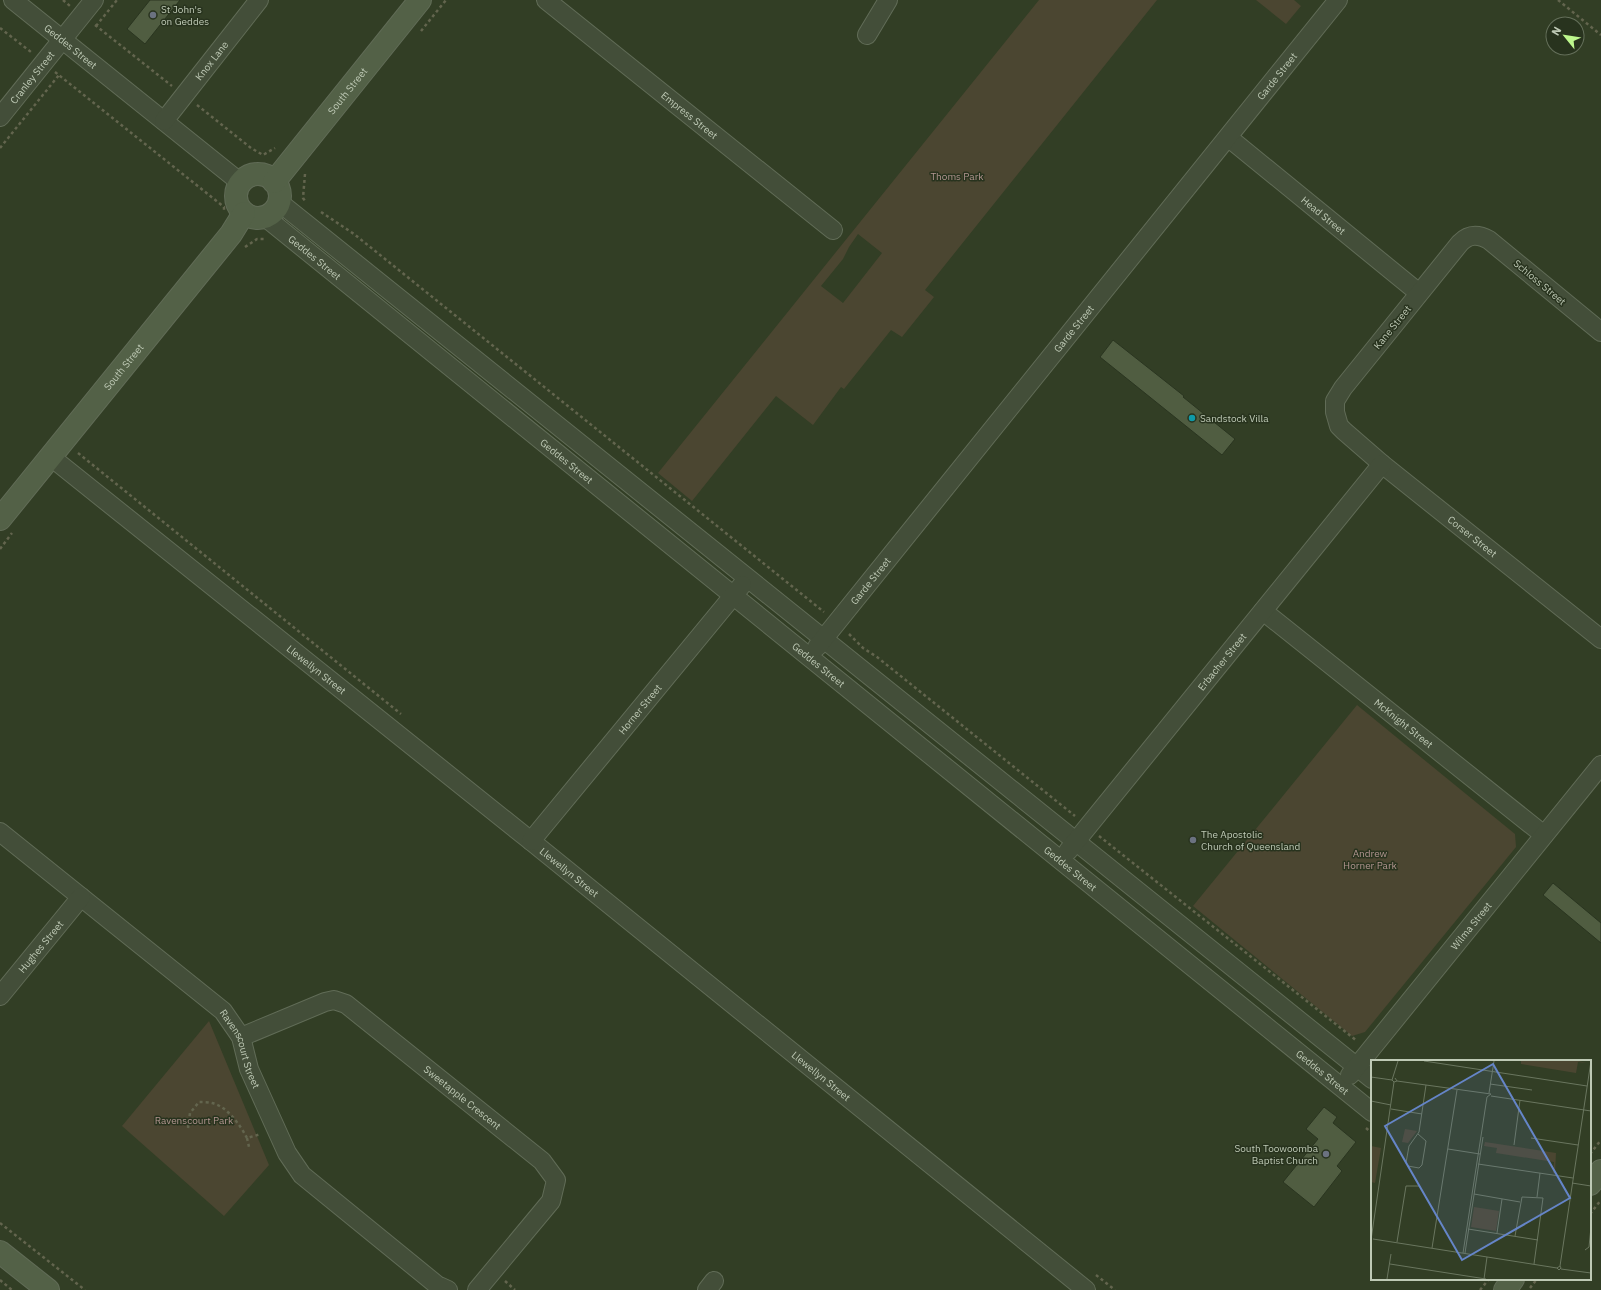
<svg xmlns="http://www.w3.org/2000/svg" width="1601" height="1290" font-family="'IBM Plex Sans',sans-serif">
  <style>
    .green { fill: #4b4631; fill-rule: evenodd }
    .building { fill: #505d41; stroke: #2a3520 }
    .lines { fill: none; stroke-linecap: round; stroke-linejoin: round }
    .street-casing { stroke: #616c57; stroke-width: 20 }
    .secondary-casing { stroke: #616c57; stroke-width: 24 }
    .path { stroke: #63654e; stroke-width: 2.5; stroke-dasharray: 3 3; stroke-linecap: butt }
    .street { stroke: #434e39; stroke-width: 18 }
    .secondary { stroke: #536147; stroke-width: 22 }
    .worship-dot { fill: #6b7280; stroke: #28331e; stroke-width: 1.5 }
    .culture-dot { fill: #0f9aa8; stroke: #28331e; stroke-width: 1.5 }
    .labels { text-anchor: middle; stroke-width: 3; stroke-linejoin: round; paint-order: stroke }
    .poi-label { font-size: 10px; fill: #bec9b5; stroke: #28331e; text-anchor: start }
    .street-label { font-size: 10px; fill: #bec9b5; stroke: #28331e }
    .park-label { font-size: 10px; fill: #b39691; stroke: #28331e }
    .inset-road { fill: none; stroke: #6a765f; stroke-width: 1 }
    .view { fill: #6585c8; fill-opacity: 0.15; stroke: #6585c8; stroke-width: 2 }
    .inset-edge { fill: none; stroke: #bec9b5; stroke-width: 2 }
  </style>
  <rect width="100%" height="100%" fill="#323e25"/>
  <g class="green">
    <path d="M1039,0H1157L925,290L934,297L902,337L891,330L844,389L841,387L813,425L776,396L692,501L658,473ZM858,234L882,253L843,303L821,286L843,259L849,247Z"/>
    <polygon points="1256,0 1294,0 1301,6 1286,24"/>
    <polygon points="1357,705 1515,834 1516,847 1365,1032 1352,1036 1193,906"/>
    <polygon points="209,1021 269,1165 224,1216 122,1126"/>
  </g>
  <g class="building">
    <polygon points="150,0 180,0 145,44 127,29"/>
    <polygon points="1113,340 1184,396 1183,397 1235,439 1222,455 1100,357"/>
    <polygon points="1553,883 1601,923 1601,943 1543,895"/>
    <polygon points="1324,1107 1337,1117 1333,1123 1356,1142 1337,1166 1342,1171 1314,1207 1283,1182 1318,1139 1306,1129"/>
  </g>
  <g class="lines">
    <defs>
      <g id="street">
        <path id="s1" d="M13,0L241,183"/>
        <path id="s2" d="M546,0L833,230"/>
        <polyline points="867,35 888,0"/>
        <path id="s3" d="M0,117L94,0"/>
        <path id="s4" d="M164,121L259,0"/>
        <path id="s5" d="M1229,138L1419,293"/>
        <polyline points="279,202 1372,1079"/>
        <path id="s6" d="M265,217L1372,1112"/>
        <path id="s7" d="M1601,332L1489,240C1478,234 1469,234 1460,243L1343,388L1335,401V412L1339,426L1344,431L1382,464L1601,639"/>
        <path id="s8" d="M51,457L531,841L1086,1290"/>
        <path id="s9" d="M1263,611L1544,835"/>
        <path id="s10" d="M817,647L1338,0"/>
        <path id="s11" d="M0,832L223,1011L241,1037L249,1069L287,1153L302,1175L437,1285L448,1290"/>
        <path id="s12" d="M531,841L742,585"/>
        <path id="s13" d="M1068,851L1382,464"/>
        <path id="s14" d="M0,996L81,897"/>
        <path id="s15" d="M241,1037L325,1002L334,1000L346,1004L542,1161L556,1180L551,1201L477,1290"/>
        <path id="s16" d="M1350,1075L1601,765"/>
        <polyline points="707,1290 714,1281"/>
      </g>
      <g id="secondary">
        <circle cx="258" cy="196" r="22"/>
        <path id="s17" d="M274,182L420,0"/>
        <path id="s18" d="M0,519L231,234L244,213"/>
        <polyline points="1590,1184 1601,1171"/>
        <polyline points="0,1252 48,1290"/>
        <polyline points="1505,1290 1513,1279"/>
      </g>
    </defs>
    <use href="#street" class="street-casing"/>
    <use href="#secondary" class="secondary-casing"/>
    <g class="path">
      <polyline points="63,0 70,6"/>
      <polyline points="1558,0 1601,35"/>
      <polyline points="95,25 172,86"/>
      <polyline points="96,26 117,0"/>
      <polyline points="0,28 31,52"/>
      <polyline points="421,31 446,0"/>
      <polyline points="55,72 224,207 224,210"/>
      <polyline points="197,105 251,148 263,155 275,148"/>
      <polyline points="0,148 59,75"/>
      <polyline points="305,174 303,198 305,201"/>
      <polyline points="321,212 354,234 824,612"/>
      <polyline points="245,247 257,239 266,239"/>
      <polyline points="78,453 401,714"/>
      <polyline points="0,549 12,533"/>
      <polyline points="849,634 863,648 877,657 1075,816"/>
      <polyline points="1099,836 1357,1041"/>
      <path d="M188,1128L190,1113L199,1102C203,1102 208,1102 212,1103C228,1107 240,1125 247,1138L261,1134"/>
      <polyline points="1366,1128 1372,1133"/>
      <polyline points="247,1138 249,1147"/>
      <polyline points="1590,1154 1601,1140"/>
      <polyline points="1590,1214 1601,1200"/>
      <polyline points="0,1223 85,1290"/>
      <polyline points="1096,1275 1115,1290"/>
      <polyline points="0,1280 12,1290"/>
      <polyline points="505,1281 515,1290"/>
      <polyline points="1530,1288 1537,1279"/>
      <polyline points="1480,1290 1489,1279"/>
    </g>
    <use href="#street" class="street"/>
    <use href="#secondary" class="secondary"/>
  </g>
  <g class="worship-dot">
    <circle cx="153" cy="15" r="4"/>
    <circle cx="1193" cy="840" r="4"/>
    <circle cx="1326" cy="1154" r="4"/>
  </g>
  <circle class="culture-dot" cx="1192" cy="418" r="4"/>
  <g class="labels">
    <g class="poi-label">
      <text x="161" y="13">St John's<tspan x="161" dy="12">on Geddes</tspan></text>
      <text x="1200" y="422">Sandstock Villa</text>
      <text x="1201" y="838">The Apostolic<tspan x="1201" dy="12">Church of Queensland</tspan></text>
      <text x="1318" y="1152" text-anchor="end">South Toowoomba<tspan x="1318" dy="12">Baptist Church</tspan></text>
    </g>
    <g class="street-label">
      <text dy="4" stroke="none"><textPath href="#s1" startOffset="74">Geddes Street</textPath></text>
      <text dy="4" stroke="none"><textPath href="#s4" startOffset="77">Knox Lane</textPath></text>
      <text dy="4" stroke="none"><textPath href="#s10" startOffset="733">Garde Street</textPath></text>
      <text dy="4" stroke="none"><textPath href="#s3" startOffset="51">Cranley Street</textPath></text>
      <text dy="4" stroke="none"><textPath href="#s17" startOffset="117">South Street</textPath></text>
      <text dy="4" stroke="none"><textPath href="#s2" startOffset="184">Empress Street</textPath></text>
      <text dy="4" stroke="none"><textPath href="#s5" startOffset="122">Head Street</textPath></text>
      <text dy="4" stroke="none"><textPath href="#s6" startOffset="64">Geddes Street</textPath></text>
      <text transform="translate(1540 282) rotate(40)" y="4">Schloss Street</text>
      <text transform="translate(1392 327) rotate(-51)" y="4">Kane Street</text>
      <text dy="4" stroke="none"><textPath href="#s10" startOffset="409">Garde Street</textPath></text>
      <text dy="4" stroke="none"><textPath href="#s18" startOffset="196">South Street</textPath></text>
      <text dy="4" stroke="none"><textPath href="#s6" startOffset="388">Geddes Street</textPath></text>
      <text dy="4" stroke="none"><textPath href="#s7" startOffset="577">Corser Street</textPath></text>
      <text dy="4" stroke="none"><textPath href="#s10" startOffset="85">Garde Street</textPath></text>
      <text dy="4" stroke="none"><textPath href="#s13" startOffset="244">Erbacher Street</textPath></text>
      <text dy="4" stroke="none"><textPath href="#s6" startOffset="712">Geddes Street</textPath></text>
      <text dy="4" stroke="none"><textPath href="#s8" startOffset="340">Llewellyn Street</textPath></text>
      <text dy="4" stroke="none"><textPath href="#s12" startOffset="171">Horner Street</textPath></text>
      <text dy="4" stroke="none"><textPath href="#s9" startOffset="180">McKnight Street</textPath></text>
      <text dy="4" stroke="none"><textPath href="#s6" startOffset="1036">Geddes Street</textPath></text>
      <text dy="4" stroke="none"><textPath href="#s8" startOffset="664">Llewellyn Street</textPath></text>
      <text dy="4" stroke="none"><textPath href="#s16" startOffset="192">Wilma Street</textPath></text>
      <text dy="4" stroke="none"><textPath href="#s14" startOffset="64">Hughes Street</textPath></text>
      <text dy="4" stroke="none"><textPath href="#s11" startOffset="328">Ravenscourt Street</textPath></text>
      <text dy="4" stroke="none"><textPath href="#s6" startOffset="1360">Geddes Street</textPath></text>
      <text dy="4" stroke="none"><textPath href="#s8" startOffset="988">Llewellyn Street</textPath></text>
      <text dy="4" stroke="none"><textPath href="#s15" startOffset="262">Sweetapple Crescent</textPath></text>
    </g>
    <g class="park-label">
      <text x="957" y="180">Thoms Park</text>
      <text x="1370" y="857">Andrew<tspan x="1370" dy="12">Horner Park</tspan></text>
      <text x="194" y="1124">Ravenscourt Park</text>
    </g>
  </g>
  <g transform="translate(1371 1060)">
    <rect width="220" height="220" fill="#323e25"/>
    <path d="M150,1H207L216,3L207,2L205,13L150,4ZM34,69L46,71L37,83L31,82ZM114,82L185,93L184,113H182L183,102L125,93L126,88L113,86ZM0,86L10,88L4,123L0,122ZM103,147L128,151L125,171L100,167Z" fill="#4b4631"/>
    <path class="inset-road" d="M53,1L216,26M0,17L21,20M24,18L26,21L23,22L21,20L27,1M26,21L120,34L116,37M119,24L161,30M118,33L123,1M120,36L220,51M0,41L20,45M20,49L51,54M47,74L55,81L51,105L48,108L37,106L35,103L38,86L48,72L55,25M160,78L207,85M143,85L149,40M77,89L109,94M107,104L202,118M201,123L220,126M103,134L149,142M166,137L169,113M97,169L167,180M126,173L131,139M144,176L151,137L172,138L163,204M2,179L186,208M0,180L23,22M26,182L35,126H49M61,188L86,30M214,190L218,187L220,167M92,193L116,37M94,193L112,77M19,204L115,219M189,206L186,208L188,210L190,208L189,206L220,1M190,209L220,213M16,219L20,194M113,219L116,197"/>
    <path class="view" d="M122,4L199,138L91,200L14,66Z"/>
    <rect width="220" height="220" class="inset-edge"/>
  </g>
  <g transform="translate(1565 36) rotate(300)"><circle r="19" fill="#28331e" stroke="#646f5a"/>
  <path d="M0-3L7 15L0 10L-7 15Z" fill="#bdf78d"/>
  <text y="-6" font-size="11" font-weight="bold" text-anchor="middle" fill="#bec9b5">N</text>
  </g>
</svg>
